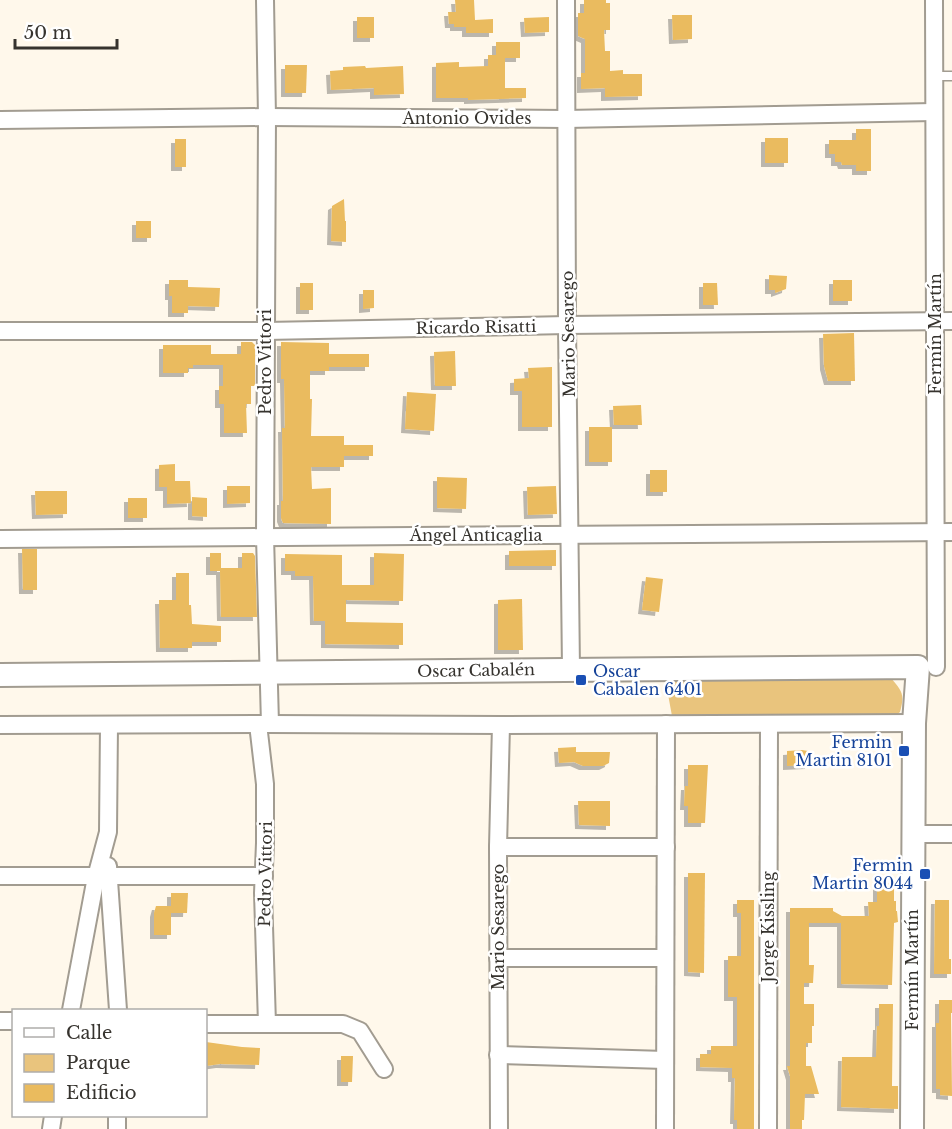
<svg xmlns="http://www.w3.org/2000/svg" width="952" height="1129" font-family="'Libre Baskerville',serif">
  <style>
    .green { fill: #e9c47d }
    .building { fill: #eabb5e; filter: url(#shadow) }
    .lines { fill: none; stroke-linecap: round; stroke-linejoin: round }
    .service-casing { stroke: #a29c91; stroke-width: 11 }
    .minor-casing { stroke: #a29c91; stroke-width: 20 }
    .secondary-casing { stroke: #a29c91; stroke-width: 26 }
    .service { stroke: #fff; stroke-width: 8 }
    .minor { stroke: #fff; stroke-width: 16 }
    .secondary { stroke: #fff; stroke-width: 22 }
    .transit-dot { fill: #1a4fb4; stroke: #fff; stroke-width: 2 }
    .labels { text-anchor: middle; stroke-width: 5; stroke-linejoin: round; paint-order: stroke }
    .street-label { font-size: 16px; fill: #36332e; stroke: #fff }
    .transit-label { font-size: 16px; fill: #164399; stroke: #fff; text-anchor: end }
  </style>
  <defs>
    <filter id="shadow"><feDropShadow dx="-4" dy="4" stdDeviation="0" flood-color="#0004"/></filter>
  </defs>
  <rect width="100%" height="100%" fill="#fff8eb"/>
  <path class="green" d="M665,678H891C902,691 905,694 900,712L893,718L672,716Z"/>
  <g class="building">
    <polygon points="455,0 474,0 475,20 493,19 493,33 466,33 466,27 454,27 454,24 449,24 448,12 456,12"/>
    <polygon points="584,0 606,0 606,3 610,3 610,30 604,30 605,51 610,51 610,71 623,70 623,74 642,74 642,96 605,97 605,88 581,89 581,73 585,73 585,39 578,36 578,13 584,13"/>
    <polygon points="672,15 692,15 692,39 673,40"/>
    <rect x="357" y="17" width="17" height="21"/>
    <polygon points="549,17 549,32 525,33 524,18"/>
    <polygon points="496,42 520,42 520,58 505,58 505,88 526,88 526,98 468,100 468,98 436,98 436,63 459,62 459,67 488,66 488,55 496,55"/>
    <polygon points="285,65 307,65 306,93 285,93"/>
    <polygon points="365,66 366,68 403,66 404,94 374,95 374,88 331,90 330,71 343,70 343,67"/>
    <polygon points="856,129 871,129 871,171 856,171 856,165 842,165 841,162 835,162 835,154 829,154 829,140 856,140"/>
    <rect x="765" y="138" width="23" height="25"/>
    <rect x="175" y="139" width="11" height="28"/>
    <polygon points="344,199 345,221 346,221 346,242 331,241 332,206"/>
    <rect x="136" y="221" width="15" height="17"/>
    <polygon points="769,275 787,276 786,289 775,293 775,290 769,290"/>
    <polygon points="169,280 188,280 188,287 220,288 219,307 188,306 188,313 172,313 172,296 169,296"/>
    <rect x="833" y="280" width="19" height="21"/>
    <rect x="300" y="283" width="13" height="27"/>
    <polygon points="703,283 717,283 718,305 703,305"/>
    <polygon points="363,290 374,290 374,308 363,309"/>
    <polygon points="854,333 855,381 828,381 824,366 823,334"/>
    <polygon points="241,342 252,342 255,345 255,386 251,386 251,404 246,404 247,433 224,433 224,404 219,404 219,386 223,386 223,365 193,365 193,368 188,368 188,373 163,373 163,345 211,345 211,354 241,354"/>
    <polygon points="281,342 329,343 329,354 369,354 369,367 329,367 329,371 310,371 310,399 312,399 311,436 344,436 344,445 373,445 373,456 344,456 344,467 311,467 312,489 331,488 331,524 283,523 281,518 281,501 283,501 282,428 285,428 284,379 281,379"/>
    <polygon points="455,351 456,386 435,386 434,352"/>
    <polygon points="552,367 552,427 522,427 522,391 514,391 514,379 529,378 528,368"/>
    <polygon points="407,392 436,394 434,431 405,429"/>
    <polygon points="641,405 642,425 614,425 613,406"/>
    <rect x="589" y="427" width="23" height="35"/>
    <polygon points="175,464 175,481 190,481 191,503 167,504 167,487 159,487 159,465"/>
    <rect x="650" y="470" width="17" height="22"/>
    <polygon points="437,477 467,478 466,509 437,508"/>
    <polygon points="227,486 250,486 250,503 227,504"/>
    <polygon points="556,486 557,514 528,515 527,487"/>
    <polygon points="35,491 67,491 67,514 36,515"/>
    <polygon points="192,497 207,498 207,517 192,516"/>
    <rect x="128" y="498" width="19" height="20"/>
    <polygon points="22,549 37,549 37,590 23,590"/>
    <polygon points="556,550 556,566 509,566 509,551"/>
    <polygon points="210,553 221,553 221,568 242,568 242,553 253,553 255,556 257,617 221,617 220,571 210,571"/>
    <polygon points="374,553 404,554 403,601 346,600 346,622 403,623 403,645 325,644 325,621 314,621 313,576 295,576 295,571 285,571 285,554 342,555 342,585 374,585"/>
    <polygon points="176,573 189,573 189,605 191,605 192,624 221,626 221,642 192,642 192,648 160,648 159,600 176,600"/>
    <polygon points="646,577 663,579 659,612 642,610"/>
    <polygon points="522,599 523,650 498,650 498,600"/>
    <polygon points="576,747 576,752 610,752 609,763 603,766 583,766 574,762 559,763 558,748"/>
    <polygon points="802,750 808,751 809,765 787,766 787,751"/>
    <polygon points="688,765 708,765 705,823 688,823 688,806 684,806 685,786 688,786"/>
    <polygon points="578,801 610,801 610,826 579,825"/>
    <polygon points="688,873 705,873 704,973 688,972"/>
    <polygon points="877,883 894,883 894,901 896,901 896,911 897,911 898,922 894,923 892,985 841,984 841,923 809,923 809,965 814,965 813,983 804,983 804,1004 814,1004 814,1026 812,1026 812,1043 806,1043 806,1066 811,1066 819,1094 805,1094 804,1120 802,1120 802,1129 790,1129 790,1076 787,1066 790,1066 790,908 833,908 833,911 842,916 869,916 868,902 877,902"/>
    <polygon points="171,893 188,893 187,913 171,913"/>
    <polygon points="737,900 754,900 754,1129 737,1129 737,1120 734,1120 735,1078 732,1078 732,1068 700,1067 700,1054 711,1054 711,1046 737,1046 737,997 728,997 728,956 741,956 741,913 737,913"/>
    <polygon points="935,900 949,900 949,959 951,959 951,974 934,974"/>
    <polygon points="156,906 171,906 171,935 154,935 154,913"/>
    <polygon points="939,1000 952,1000 952,1013 951,1013 952,1096 940,1095 940,1089 936,1089 936,1023 939,1023"/>
    <polygon points="879,1004 893,1004 892,1086 898,1086 898,1109 841,1107 842,1057 876,1057 877,1026 879,1026"/>
    <polygon points="206,1042 242,1047 260,1048 259,1065 220,1064 206,1066"/>
    <polygon points="341,1056 353,1056 352,1082 341,1082"/>
  </g>
  <g class="lines">
    <defs>
      <polyline id="service" points="934,76 952,76"/>
      <g id="minor">
        <polyline points="265,0 267,117 265,536 270,724"/>
        <polyline points="566,0 567,325 571,669"/>
        <polyline points="934,0 936,667"/>
        <polyline points="0,120 267,117 566,119 934,112"/>
        <polyline points="0,331 266,331 567,325 952,321"/>
        <polyline points="0,539 952,532"/>
        <polyline points="258,724 265,784 265,843 263,893 267,1024"/>
        <polyline points="0,725 270,724 501,725 914,723"/>
        <polyline points="913,834 952,834"/>
        <polyline points="498,847 666,847"/>
        <polyline points="108,866 118,1010"/>
        <polyline points="0,876 264,876"/>
        <polyline points="498,958 665,958"/>
        <polyline points="71,1010 96,877 108,832 109,725"/>
        <polyline points="0,1021 14,1021"/>
        <polyline points="206,1024 343,1024 360,1031 384,1069"/>
        <polyline points="498,1055 665,1060"/>
        <polyline points="51,1129 53,1116"/>
        <polyline points="117,1129 117,1116"/>
        <polyline points="499,1129 498,847 501,725"/>
        <polyline points="665,1129 666,724"/>
        <polyline points="768,1129 769,724"/>
      </g>
      <polyline id="secondary" points="0,675 918,667 914,723 912,1129"/>
    </defs>
    <use href="#service" class="service-casing"/>
    <use href="#minor" class="minor-casing"/>
    <use href="#secondary" class="secondary-casing"/>
    <use href="#service" class="service"/>
    <use href="#minor" class="minor"/>
    <use href="#secondary" class="secondary"/>
  </g>
  <g class="transit-dot">
    <rect x="575" y="674" width="12" height="12" rx="3"/>
    <rect x="898" y="745" width="12" height="12" rx="3"/>
    <rect x="919" y="868" width="12" height="12" rx="3"/>
  </g>
  <g class="labels">
    <g class="street-label">
      <text x="467" y="124">Antonio Ovides</text>
      <text transform="translate(476 327) rotate(-1)" y="6">Ricardo Risatti</text>
      <text transform="translate(568 334) rotate(-91)" y="6">Mario Sesarego</text>
      <text transform="translate(935 334) rotate(-90)" y="6">Fermín Martín</text>
      <text transform="translate(265 362) rotate(-90)" y="6">Pedro Vittori</text>
      <text x="476" y="541">Ángel Anticaglia</text>
      <text transform="translate(476 670) rotate(-1)" y="6">Oscar Cabalén</text>
      <text transform="translate(265 874) rotate(-89)" y="6">Pedro Vittori</text>
      <text transform="translate(498 927) rotate(-90)" y="6">Mario Sesarego</text>
      <text transform="translate(768 927) rotate(-90)" y="6">Jorge Kissling</text>
      <text transform="translate(912 970) rotate(-90)" y="6">Fermín Martín</text>
    </g>
    <g class="transit-label">
      <text x="593" y="677" text-anchor="start">Oscar<tspan x="593" dy="18">Cabalen 6401</tspan></text>
      <text x="892" y="748">Fermin<tspan x="892" dy="18">Martin 8101</tspan></text>
      <text x="913" y="871">Fermin<tspan x="913" dy="18">Martin 8044</tspan></text>
    </g>
  </g>
  <rect x="12" y="1009" width="195" height="108" fill="#ffffff" stroke="#afadab" stroke-width="1.5"/>
  <rect x="24" y="1028" width="30" height="9" fill="#ffffff" stroke="#afadab" stroke-width="1.5"/>
  <text x="66" y="1039" font-size="18" fill="#36332e">Calle</text>
  <rect x="24" y="1054" width="30" height="18" fill="#e9c47d" stroke="#afadab" stroke-width="1.5"/>
  <text x="66" y="1069" font-size="18" fill="#36332e">Parque</text>
  <rect x="24" y="1084" width="30" height="18" fill="#eabb5e" stroke="#afadab" stroke-width="1.5"/>
  <text x="66" y="1099" font-size="18" fill="#36332e">Edificio</text>
  <path d="M15 39v9h102v-9" fill="none" stroke="#36332e" stroke-width="3"/>
  <text x="24" y="39" font-size="18" fill="#36332e" stroke="#ffffff" stroke-width="4.5" paint-order="stroke">50 m</text>
</svg>
